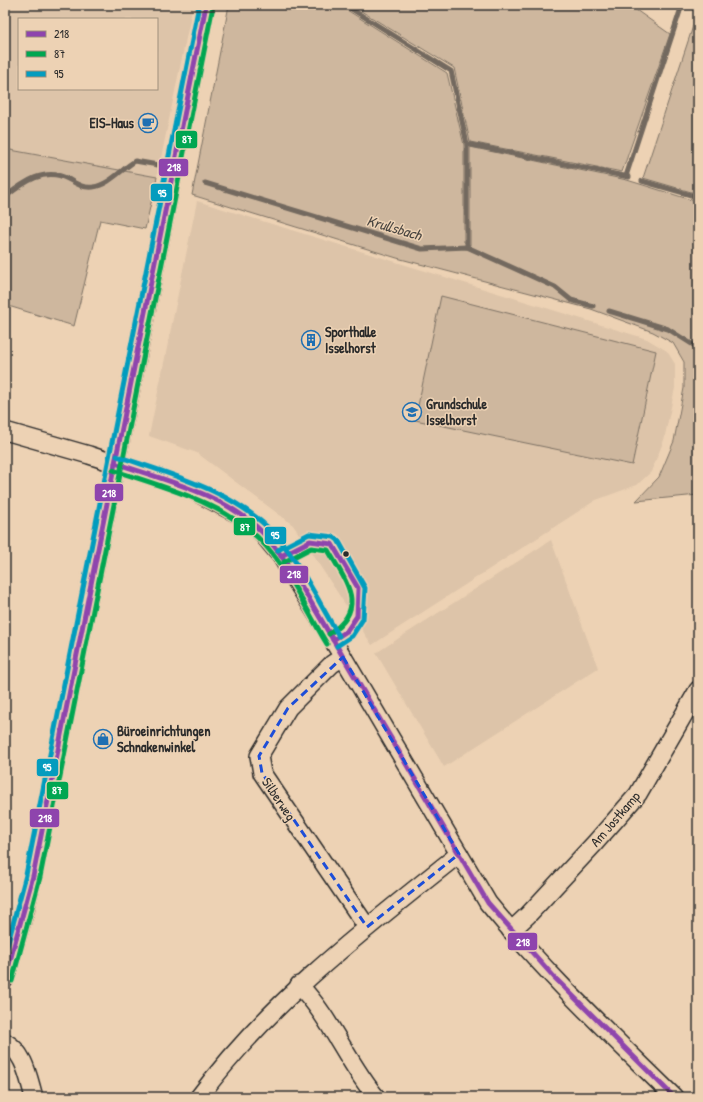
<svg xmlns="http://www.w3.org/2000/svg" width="703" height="1102" font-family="'Patrick Hand',sans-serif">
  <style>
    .built { fill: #ddc4a9; fill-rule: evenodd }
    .green { fill: #ceb79e; stroke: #7c7164 }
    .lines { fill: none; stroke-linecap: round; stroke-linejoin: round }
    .stream { stroke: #73695e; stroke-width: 5 }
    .minor-casing { stroke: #2b2b2b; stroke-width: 20 }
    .minor { stroke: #edd2b4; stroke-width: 17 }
    .bus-1-casing { stroke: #edd2b4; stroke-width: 8 }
    .bus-2-casing { stroke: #edd2b4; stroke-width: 8 }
    .bus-3-casing { stroke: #edd2b4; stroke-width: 8 }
    .bus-1 { stroke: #8e44ad; stroke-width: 5 }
    .bus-2 { stroke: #00a651; stroke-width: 5 }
    .bus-3 { stroke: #049cbe; stroke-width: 5 }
    .marked { fill: none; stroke: #1d4ed8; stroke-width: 3; stroke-dasharray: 8 5; stroke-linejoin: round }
    .bus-dot { fill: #2b2b2b; stroke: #edd2b4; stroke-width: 1.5 }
    .labels { text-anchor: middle; stroke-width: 3; stroke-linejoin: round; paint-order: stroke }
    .poi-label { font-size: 14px; font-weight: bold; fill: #2b2b2b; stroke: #edd2b4; text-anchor: start }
    .street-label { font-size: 14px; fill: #2b2b2b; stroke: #edd2b4 }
    .water-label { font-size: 15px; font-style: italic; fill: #494540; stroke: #edd2b4 }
    .line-badge { stroke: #edd2b4; stroke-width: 1.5 }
    .badge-label { font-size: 11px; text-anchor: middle; font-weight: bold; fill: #fff }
  </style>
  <rect width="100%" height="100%" fill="#edd2b4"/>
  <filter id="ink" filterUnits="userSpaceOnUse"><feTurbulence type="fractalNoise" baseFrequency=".025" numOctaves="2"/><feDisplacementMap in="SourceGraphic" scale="8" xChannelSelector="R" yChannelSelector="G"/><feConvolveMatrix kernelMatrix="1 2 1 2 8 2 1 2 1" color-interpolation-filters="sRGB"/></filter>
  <g filter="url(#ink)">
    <g class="built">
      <path d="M5,5H193L157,177L5,149ZM19,19H157V89H19Z"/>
      <polygon points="197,201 647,339 667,351 675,364 675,388 664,440 651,472 637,485 596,500 372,645 293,525 197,453 149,436"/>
      <polygon points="551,540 598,668 444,767 376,653"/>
    </g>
    <g class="green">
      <polygon points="229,5 339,5 447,73 464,145 464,242 470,245 470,147 627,180 698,202 698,495 636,501 659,477 674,441 684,388 684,362 673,343 653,332 591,309 397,258 192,195"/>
      <polygon points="366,5 629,5 670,34 622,172 470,142 454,68 361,11"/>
      <polygon points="698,11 698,194 643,178"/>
      <polygon points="5,149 157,177 145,229 100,220 74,326 5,305"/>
      <polygon points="441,296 656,351 632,465 415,420"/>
    </g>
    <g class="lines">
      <g class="stream">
        <polyline points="345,5 451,71 467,144 467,247"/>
        <polyline points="467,144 629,177"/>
        <polyline points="626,176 682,5"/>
        <polyline points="642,181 698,197"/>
        <polyline points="205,183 422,249 467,247 555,287 571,300 593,306"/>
        <path d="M5,197C23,183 45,166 68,179C77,184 82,188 93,187C109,185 122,169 135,161L158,165"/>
        <polyline points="609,311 668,329 698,348"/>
      </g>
      <defs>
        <g id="minor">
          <path d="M5,431L89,455L186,487L240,515L261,532L281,556L343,657L488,903C544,972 610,1034 674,1097"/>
          <polyline points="343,657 332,664 288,708 259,756 262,773 367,927"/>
          <polyline points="511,931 528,915 595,843 638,794 698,690"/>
          <path d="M5,979L25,910L33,876C90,585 151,296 206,5"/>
          <path d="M299,985C331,1018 347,1062 376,1097"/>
          <path d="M5,1042C25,1053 28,1077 34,1097"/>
          <path d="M199,1097C270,1001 366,928 459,854"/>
        </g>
      </defs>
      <use href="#minor" class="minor-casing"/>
      <use href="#minor" class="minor"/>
      <defs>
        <g id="bus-1">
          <path d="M115,463C164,480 225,494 263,533C277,548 288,565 299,582L488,903L555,978L674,1097"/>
          <polyline points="281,556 310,541 332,544 358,588 357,616 347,631 333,640"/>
          <polyline points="5,979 33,876 206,5"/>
        </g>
        <g id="bus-2">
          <path d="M113,470C165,488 228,503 266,546C291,575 307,611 327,644"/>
          <path d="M284,562L311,548L328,550C346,582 369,608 329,634"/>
          <polyline points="12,981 40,877 213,6"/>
        </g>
        <g id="bus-3">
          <path d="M117,456C172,475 236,491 276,536C302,566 319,603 339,636"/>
          <polyline points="278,550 309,534 334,537 338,540 365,588 363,619 352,636 337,646"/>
          <polyline points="5,954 26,875 199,5"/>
        </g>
      </defs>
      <use href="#bus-1" class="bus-1-casing"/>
      <use href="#bus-2" class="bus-2-casing"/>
      <use href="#bus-3" class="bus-3-casing"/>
      <use href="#bus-1" class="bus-1"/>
      <use href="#bus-2" class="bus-2"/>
      <use href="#bus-3" class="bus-3"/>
    </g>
  </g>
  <path class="marked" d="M343,657L459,854L367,927L262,773L259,756L288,708Z"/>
  <defs>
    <symbol id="cafe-ring" viewBox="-11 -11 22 22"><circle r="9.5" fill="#edd2b4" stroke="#1f6fb2" stroke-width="1.5"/><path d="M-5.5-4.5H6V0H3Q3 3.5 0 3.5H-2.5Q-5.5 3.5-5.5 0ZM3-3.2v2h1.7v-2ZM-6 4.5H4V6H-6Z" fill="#1f6fb2"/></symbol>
    <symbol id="building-ring" viewBox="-11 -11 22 22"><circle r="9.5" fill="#edd2b4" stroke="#1f6fb2" stroke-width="1.5"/><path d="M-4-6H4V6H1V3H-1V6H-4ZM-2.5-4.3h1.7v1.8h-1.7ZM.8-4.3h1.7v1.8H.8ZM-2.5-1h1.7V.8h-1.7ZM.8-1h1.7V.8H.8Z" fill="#1f6fb2"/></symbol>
    <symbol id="school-ring" viewBox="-11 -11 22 22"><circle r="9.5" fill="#edd2b4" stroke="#1f6fb2" stroke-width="1.5"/><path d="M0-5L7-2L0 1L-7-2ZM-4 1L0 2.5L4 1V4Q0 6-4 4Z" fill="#1f6fb2"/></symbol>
    <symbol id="shop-ring" viewBox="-11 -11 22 22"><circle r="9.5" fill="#edd2b4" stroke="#1f6fb2" stroke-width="1.5"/><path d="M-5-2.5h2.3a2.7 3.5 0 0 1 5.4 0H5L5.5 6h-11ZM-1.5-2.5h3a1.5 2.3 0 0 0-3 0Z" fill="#1f6fb2"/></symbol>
  </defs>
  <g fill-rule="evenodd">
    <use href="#cafe-ring" x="137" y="112" width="22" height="22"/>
    <use href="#building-ring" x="300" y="329" width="22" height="22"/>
    <use href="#school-ring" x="401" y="401" width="22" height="22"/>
    <use href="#shop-ring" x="92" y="728" width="22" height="22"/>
  </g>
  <circle class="bus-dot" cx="346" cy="554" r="3.5"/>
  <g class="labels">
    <g class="poi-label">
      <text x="134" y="128" text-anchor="end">EIS-Haus</text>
      <text x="325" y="337">Sporthalle<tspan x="325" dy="16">Isselhorst</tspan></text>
      <text x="426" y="409">Grundschule<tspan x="426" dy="16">Isselhorst</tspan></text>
      <text x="117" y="736">Büroeinrichtungen<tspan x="117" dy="16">Schnakenwinkel</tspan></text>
    </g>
    <g class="street-label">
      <text transform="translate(279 799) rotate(56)" y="5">Silberweg</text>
      <text transform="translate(615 819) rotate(-49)" y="5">Am Jostkamp</text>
    </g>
    <g class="water-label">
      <text transform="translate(394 228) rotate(16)" y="5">Krullsbach</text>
    </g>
  </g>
  <g class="line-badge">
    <rect x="175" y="130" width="23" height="19" rx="4" fill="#00a651"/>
    <rect x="158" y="158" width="31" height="19" rx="4" fill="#8e44ad"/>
    <rect x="150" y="183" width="23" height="19" rx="4" fill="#049cbe"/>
    <rect x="94" y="483" width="30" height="19" rx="4" fill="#8e44ad"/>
    <rect x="233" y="517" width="23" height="19" rx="4" fill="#00a651"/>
    <rect x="264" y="526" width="23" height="19" rx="4" fill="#049cbe"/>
    <rect x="279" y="565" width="30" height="19" rx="4" fill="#8e44ad"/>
    <rect x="36" y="758" width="23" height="19" rx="4" fill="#049cbe"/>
    <rect x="46" y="781" width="23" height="19" rx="4" fill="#00a651"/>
    <rect x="29" y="808" width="31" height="20" rx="4" fill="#8e44ad"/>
    <rect x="507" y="932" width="31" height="19" rx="4" fill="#8e44ad"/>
  </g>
  <g class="badge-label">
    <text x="187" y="143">87</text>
    <text x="174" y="171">218</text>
    <text x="162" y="197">95</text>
    <text x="109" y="497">218</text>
    <text x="245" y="531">87</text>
    <text x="275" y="539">95</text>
    <text x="294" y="578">218</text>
    <text x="47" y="771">95</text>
    <text x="57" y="794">87</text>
    <text x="45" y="822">218</text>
    <text x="523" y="946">218</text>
  </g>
  <rect width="703" height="1102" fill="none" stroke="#edd2b4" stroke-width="20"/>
  <rect x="10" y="10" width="683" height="1082" fill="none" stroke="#2b2b2b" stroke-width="1.5" filter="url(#ink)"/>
  <rect x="18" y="18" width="140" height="72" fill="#edd2b4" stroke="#9f8f7d"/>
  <rect x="26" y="31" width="20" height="6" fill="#8e44ad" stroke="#9f8f7d"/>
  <text x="54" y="38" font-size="12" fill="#2b2b2b">218</text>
  <rect x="26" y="51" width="20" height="6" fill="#00a651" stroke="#9f8f7d"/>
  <text x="54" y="58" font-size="12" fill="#2b2b2b">87</text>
  <rect x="26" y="71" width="20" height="6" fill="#049cbe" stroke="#9f8f7d"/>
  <text x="54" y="78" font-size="12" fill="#2b2b2b">95</text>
</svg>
